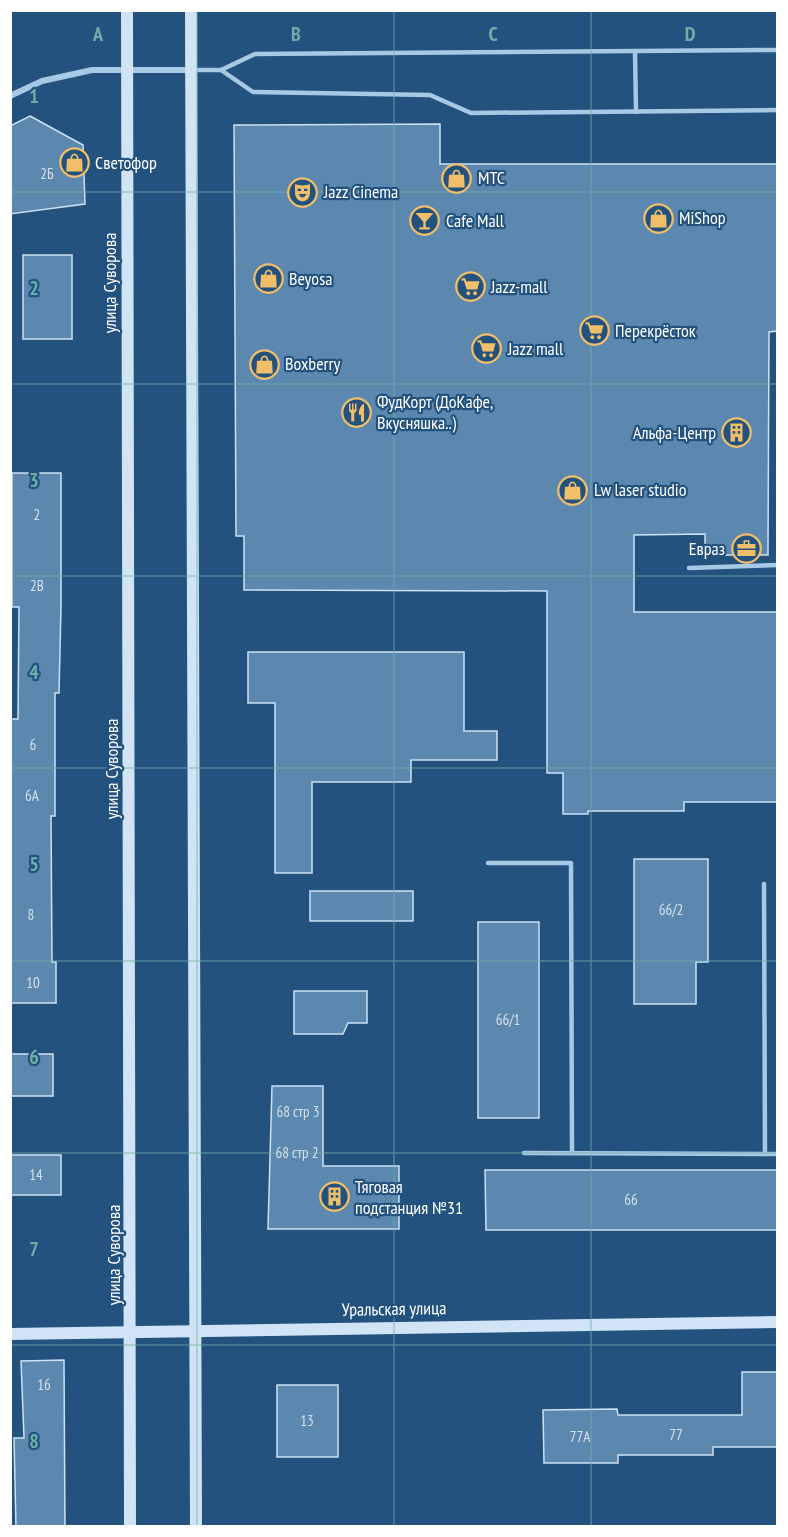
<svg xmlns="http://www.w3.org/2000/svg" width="788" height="1537" font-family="'PT Sans Narrow',sans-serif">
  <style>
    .building { fill: #5c88af; stroke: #cbe1f5; stroke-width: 1.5 }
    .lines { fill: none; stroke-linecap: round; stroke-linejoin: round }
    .lane { stroke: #a7c9e6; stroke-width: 4.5 }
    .street { stroke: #a7c9e6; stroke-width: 6 }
    .secondary { stroke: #d1e4f5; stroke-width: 12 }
    .grid { fill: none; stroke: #6fada8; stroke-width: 1.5; stroke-opacity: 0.55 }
    .labels { text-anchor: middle; stroke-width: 4.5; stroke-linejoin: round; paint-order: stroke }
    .number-label { font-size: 15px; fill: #d6e1eb }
    .poi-label { font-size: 18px; fill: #fff; stroke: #23527e; text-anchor: start }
    .street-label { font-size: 18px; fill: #fff; stroke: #23527e }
    .grid-label { font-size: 20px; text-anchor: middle; font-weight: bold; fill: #6fada8; stroke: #23527e; stroke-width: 4.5; stroke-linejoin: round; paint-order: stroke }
  </style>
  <rect width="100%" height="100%" fill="#23527e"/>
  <g class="building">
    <polygon points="30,116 83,145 85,204 10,214 10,126"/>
    <polygon points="440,124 440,164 777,164 777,331 769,332 768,555 705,555 705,534 634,535 634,612 777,612 777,802 684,802 684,811 588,811 588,814 563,814 563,773 547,773 547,591 244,590 244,536 236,536 234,125"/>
    <rect x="23" y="255" width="49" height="84"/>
    <polygon points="12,473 61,473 61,607 59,693 55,693 55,816 51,816 52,962 56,962 56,1003 10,1003 10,719 18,719 19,607 12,607"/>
    <polygon points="248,652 464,652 464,731 497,731 497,760 411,760 411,782 312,782 312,873 275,873 275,703 248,703"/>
    <polygon points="634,859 708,859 708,962 696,962 696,1004 634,1004"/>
    <rect x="310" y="891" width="103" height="30"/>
    <rect x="478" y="922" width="61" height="196"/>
    <polygon points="294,991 367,991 367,1023 348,1023 343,1034 294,1034"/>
    <rect x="10" y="1054" width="43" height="42"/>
    <polygon points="272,1086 323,1086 323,1166 399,1166 399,1229 268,1229"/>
    <rect x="11" y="1155" width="50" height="40"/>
    <polygon points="485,1170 777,1170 777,1230 486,1230"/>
    <polygon points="64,1360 65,1527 16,1527 14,1438 24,1438 21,1361"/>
    <polygon points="742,1372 777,1372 777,1447 713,1447 713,1455 618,1455 618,1463 544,1463 543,1410 617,1409 618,1415 742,1415"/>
    <rect x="277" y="1385" width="61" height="72"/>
  </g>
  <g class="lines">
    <g class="lane">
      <polyline points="635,51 636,112"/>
      <polyline points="191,70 221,70 255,54 778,50"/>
      <polyline points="221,70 253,92 430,95 471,113 778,110"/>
      <polyline points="689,568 778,565"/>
      <polyline points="488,863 571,863 572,1153"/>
      <polyline points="764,884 765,1154"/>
      <polyline points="524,1153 778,1154"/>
    </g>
    <polyline class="street" points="10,96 42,81 92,70 191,70"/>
    <g class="secondary">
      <polyline points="127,10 130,1526"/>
      <polyline points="191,10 196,1526"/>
      <polyline points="10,1334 778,1322"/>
    </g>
  </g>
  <path class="grid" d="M197,10V1526M394,10V1526M591,10V1526M10,192H778M10,384H778M10,576H778M10,768H778M10,961H778M10,1153H778M10,1345H778"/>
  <defs>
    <symbol id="shop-ring" viewBox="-11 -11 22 22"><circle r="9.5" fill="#23527e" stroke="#f1be6a" stroke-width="1.5"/><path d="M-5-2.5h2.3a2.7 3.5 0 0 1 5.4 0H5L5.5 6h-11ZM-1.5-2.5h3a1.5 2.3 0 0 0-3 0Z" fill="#f1be6a"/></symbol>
    <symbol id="theatre-ring" viewBox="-11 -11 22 22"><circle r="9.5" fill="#23527e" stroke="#f1be6a" stroke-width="1.5"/><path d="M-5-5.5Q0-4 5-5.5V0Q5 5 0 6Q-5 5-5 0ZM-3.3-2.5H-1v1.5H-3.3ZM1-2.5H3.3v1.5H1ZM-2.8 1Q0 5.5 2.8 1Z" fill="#f1be6a"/></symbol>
    <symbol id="bar-ring" viewBox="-11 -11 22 22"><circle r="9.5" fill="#23527e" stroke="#f1be6a" stroke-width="1.5"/><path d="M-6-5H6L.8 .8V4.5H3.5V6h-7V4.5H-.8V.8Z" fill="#f1be6a"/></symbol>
    <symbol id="supermarket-ring" viewBox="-11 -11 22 22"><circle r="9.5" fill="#23527e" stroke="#f1be6a" stroke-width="1.5"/><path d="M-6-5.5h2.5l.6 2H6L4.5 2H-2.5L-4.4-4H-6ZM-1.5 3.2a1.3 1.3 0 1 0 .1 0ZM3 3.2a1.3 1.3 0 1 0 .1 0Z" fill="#f1be6a"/></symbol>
    <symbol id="restaurant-ring" viewBox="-11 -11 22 22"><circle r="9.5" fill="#23527e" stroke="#f1be6a" stroke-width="1.5"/><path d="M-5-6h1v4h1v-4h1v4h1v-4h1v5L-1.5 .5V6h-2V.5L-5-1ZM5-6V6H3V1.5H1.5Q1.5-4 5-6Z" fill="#f1be6a"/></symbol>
    <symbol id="building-ring" viewBox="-11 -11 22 22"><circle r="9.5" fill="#23527e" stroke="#f1be6a" stroke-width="1.5"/><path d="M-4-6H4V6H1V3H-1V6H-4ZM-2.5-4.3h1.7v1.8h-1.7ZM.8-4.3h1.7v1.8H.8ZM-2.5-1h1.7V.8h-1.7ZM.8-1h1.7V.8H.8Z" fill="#f1be6a"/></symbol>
    <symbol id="office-ring" viewBox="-11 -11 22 22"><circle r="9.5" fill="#23527e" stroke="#f1be6a" stroke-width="1.5"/><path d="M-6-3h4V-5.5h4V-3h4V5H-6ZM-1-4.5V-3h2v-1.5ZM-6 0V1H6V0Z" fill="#f1be6a"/></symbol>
  </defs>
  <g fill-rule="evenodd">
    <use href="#shop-ring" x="58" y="146" width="33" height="33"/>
    <use href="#shop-ring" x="440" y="162" width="33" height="33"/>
    <use href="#theatre-ring" x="286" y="176" width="33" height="33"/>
    <use href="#shop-ring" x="642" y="202" width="33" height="33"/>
    <use href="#bar-ring" x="408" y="204" width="33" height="33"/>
    <use href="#shop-ring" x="252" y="262" width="33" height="33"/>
    <use href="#supermarket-ring" x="454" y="270" width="33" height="33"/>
    <use href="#supermarket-ring" x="578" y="314" width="33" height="33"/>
    <use href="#supermarket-ring" x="470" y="332" width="33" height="33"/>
    <use href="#shop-ring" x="248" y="348" width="33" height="33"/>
    <use href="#restaurant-ring" x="340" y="396" width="33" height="33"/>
    <use href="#building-ring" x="720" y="416" width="33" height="33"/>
    <use href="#shop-ring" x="556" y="474" width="33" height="33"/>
    <use href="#office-ring" x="730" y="532" width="33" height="33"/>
    <use href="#building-ring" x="318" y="1180" width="33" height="33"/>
  </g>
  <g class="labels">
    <g class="number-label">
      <text x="47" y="179">2Б</text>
      <text x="37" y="520">2</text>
      <text x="37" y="591">2В</text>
      <text x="33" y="750">6</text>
      <text x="32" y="801">6А</text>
      <text x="671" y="915">66/2</text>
      <text x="31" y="920">8</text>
      <text x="33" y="988">10</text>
      <text x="508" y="1025">66/1</text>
      <text x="298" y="1117">68 стр 3</text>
      <text x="297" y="1158">68 стр 2</text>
      <text x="36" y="1180">14</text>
      <text x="631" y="1205">66</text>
      <text x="44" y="1390">16</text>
      <text x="307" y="1426">13</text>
      <text x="676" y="1440">77</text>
      <text x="580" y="1442">77А</text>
    </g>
    <g class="poi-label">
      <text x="95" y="169">Светофор</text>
      <text x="478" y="184">МТС</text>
      <text x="324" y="198">Jazz Cinema</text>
      <text x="679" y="224">MiShop</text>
      <text x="446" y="227">Cafe Mall</text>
      <text x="289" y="285">Beyosa</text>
      <text x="491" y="293">Jazz-mall</text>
      <text x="615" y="337">Перекрёсток</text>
      <text x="508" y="355">Jazz mall</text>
      <text x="285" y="370">Boxberry</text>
      <text x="377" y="408">ФудКорт (ДоКафе,<tspan x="377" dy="21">Вкусняшка..)</tspan></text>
      <text x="716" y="439" text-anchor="end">Альфа-Центр</text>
      <text x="594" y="496">Lw laser studio</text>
      <text x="725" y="555" text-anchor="end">Евраз</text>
      <text x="355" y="1193">Тяговая<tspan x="355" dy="21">подстанция №31</tspan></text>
    </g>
    <g class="street-label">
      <text transform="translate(110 283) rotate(-90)" y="6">улица Суворова</text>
      <text transform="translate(112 769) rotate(-90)" y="6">улица Суворова</text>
      <text transform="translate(114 1255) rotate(-90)" y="6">улица Суворова</text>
      <text transform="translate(394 1309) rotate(-1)" y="6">Уральская улица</text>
    </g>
  </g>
  <g class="grid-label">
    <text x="98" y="41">A</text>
    <text x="296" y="41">B</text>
    <text x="493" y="41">C</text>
    <text x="690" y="41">D</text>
    <text x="34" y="103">1</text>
    <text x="34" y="295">2</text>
    <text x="34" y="487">3</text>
    <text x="34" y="679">4</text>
    <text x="34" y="871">5</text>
    <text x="34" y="1064">6</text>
    <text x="34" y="1256">7</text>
    <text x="34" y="1448">8</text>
  </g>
  <rect width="788" height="1537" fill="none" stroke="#ffffff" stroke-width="24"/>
</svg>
